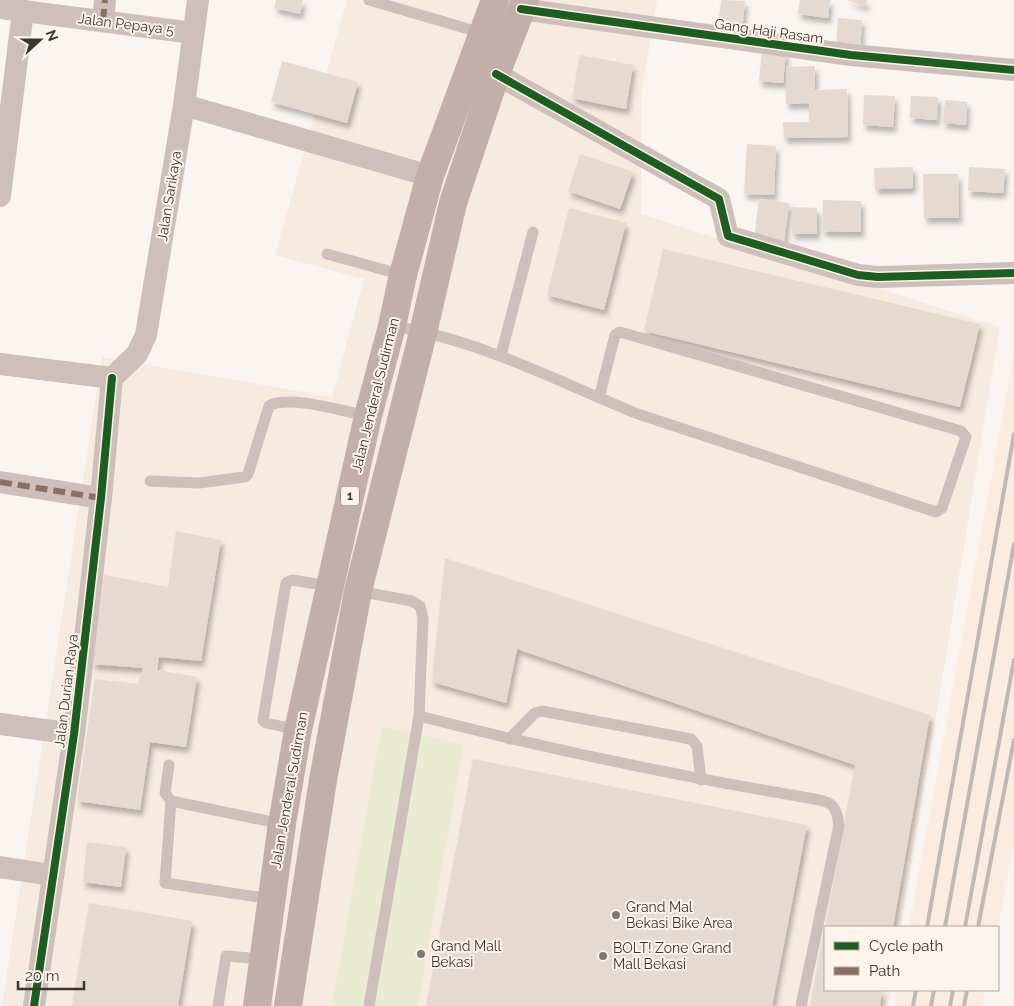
<svg xmlns="http://www.w3.org/2000/svg" width="1014" height="1006" font-family="Raleway,sans-serif">
  <style>
    .commercial { fill: #f7eadf }
    .built { fill: #fbecdf }
    .green { fill: #e9ebd2 }
    .building { fill: #e5d9d0; filter: url(#shadow) }
    .lines { fill: none; stroke-linecap: round; stroke-linejoin: round }
    .lane { stroke: #cebfba; stroke-width: 11 }
    .street { stroke: #cebfba; stroke-width: 22 }
    .highway { stroke: #c2afaa; stroke-width: 28 }
    .rail { stroke: #c0b8b4; stroke-width: 4 }
    .quiet { stroke: #8d6e63; stroke-width: 6; stroke-dasharray: 12 6; stroke-linecap: butt }
    .cycleway-casing { stroke: #fef4ec; stroke-width: 11 }
    .cycleway { stroke: #1b5e20; stroke-width: 8 }
    .poi-dot { fill: #807872; stroke: #fef4ec; stroke-width: 2 }
    .labels { text-anchor: middle; stroke-width: 4; stroke-linejoin: round; paint-order: stroke }
    .shield { fill: #fef4ec; stroke: #786e67; stroke-width: 1 }
    .shield-label { font-size: 12px; font-weight: bold; fill: #3e352e }
    .street-label { font-size: 14px; fill: #3e352e; stroke: #fef4ec }
    .poi-label { font-size: 14px; fill: #3e352e; stroke: #fef4ec; text-anchor: start }
  </style>
  <defs>
    <filter id="shadow"><feDropShadow dx="3" dy="5.5" stdDeviation="2.5" flood-color="#0004"/></filter>
  </defs>
  <rect width="100%" height="100%" fill="#faf5f0"/>
  <polygon class="commercial" points="347,0 657,0 641,97 641,214 1000,327 901,927 825,927 825,990 891,990 888,1006 2,1006 102,357 332,397 364,279 275,255"/>
  <g class="built">
    <polygon points="1014,354 1014,845 998,927 909,927"/>
    <polygon points="897,990 985,990 982,1006 894,1006"/>
  </g>
  <polygon class="green" points="382,726 463,745 418,1006 332,1006"/>
  <g class="building">
    <polygon points="276,0 303,0 300,14 274,8"/>
    <polygon points="721,0 745,1 742,31 718,28"/>
    <polygon points="800,0 830,0 828,18 798,14"/>
    <polygon points="847,0 867,0 865,6"/>
    <polygon points="838,18 862,20 860,54 836,52"/>
    <polygon points="762,50 786,53 783,83 759,81"/>
    <polygon points="580,55 633,65 626,109 572,98"/>
    <polygon points="282,61 358,82 347,123 271,102"/>
    <polygon points="815,66 815,90 847,89 848,137 784,138 783,122 809,122 809,103 786,104 786,67"/>
    <polygon points="864,95 895,96 893,127 863,125"/>
    <polygon points="911,96 938,97 937,120 910,118"/>
    <polygon points="945,100 967,102 966,125 943,123"/>
    <polygon points="747,144 776,146 774,195 744,194"/>
    <polygon points="580,154 633,172 620,209 568,191"/>
    <polygon points="913,167 913,188 875,189 874,168"/>
    <polygon points="969,167 1005,169 1003,193 968,191"/>
    <polygon points="923,174 958,174 959,218 924,218"/>
    <polygon points="759,199 789,203 784,245 754,240"/>
    <polygon points="823,200 861,201 861,232 822,231"/>
    <polygon points="792,207 817,208 817,234 792,234"/>
    <polygon points="569,208 626,223 604,310 547,295"/>
    <polygon points="663,249 980,324 960,407 644,331"/>
    <polygon points="176,531 221,540 201,661 159,657 157,670 197,677 186,747 150,742 140,810 77,801 95,679 138,684 143,668 92,664 104,575 168,587"/>
    <polygon points="445,558 930,715 893,927 825,927 855,765 517,649 506,703 432,682"/>
    <polygon points="473,759 807,825 772,1006 426,1006"/>
    <polygon points="87,842 126,847 121,887 83,882"/>
    <polygon points="89,903 192,921 178,1006 72,1006"/>
    <polygon points="824,929 825,990 882,990 880,1006 810,1006"/>
  </g>
  <g class="lines">
    <g class="lane">
      <polyline points="369,0 482,33"/>
      <polyline points="327,254 403,275"/>
      <path d="M392,326C478,339 559,382 638,414L936,512L942,508L966,437L961,431L620,332L615,335L599,398"/>
      <polyline points="501,355 533,232"/>
      <path d="M150,481L199,483L245,477L248,474L269,406C287,394 346,412 368,416"/>
      <polyline points="358,591 412,601 420,606 423,618 419,716 369,1006"/>
      <path d="M419,716C548,749 677,776 809,798C830,802 836,802 839,825L801,1006"/>
      <polyline points="298,730 266,723 263,720 286,583 292,580 329,586"/>
      <polyline points="509,739 535,713 542,711 691,739 697,746 701,780"/>
      <polyline points="169,765 165,793 171,801 282,824"/>
      <polyline points="171,801 165,883 271,899"/>
      <polyline points="218,1006 226,956 263,959"/>
    </g>
    <g class="street">
      <polyline points="0,8 193,33"/>
      <polyline points="521,9 851,55 1014,70"/>
      <polyline points="103,21 105,0"/>
      <polyline points="496,74 719,199 728,236 858,275 878,277 1014,273"/>
      <polyline points="184,105 430,176"/>
      <polyline points="0,196 23,11"/>
      <polyline points="0,364 112,378"/>
      <polyline points="112,378 137,354 146,335 184,105 198,0"/>
      <polyline points="0,482 101,498"/>
      <polyline points="0,724 74,734"/>
      <polyline points="0,867 52,875"/>
      <polyline points="34,1006 74,734 101,498 112,378"/>
    </g>
    <g class="highway">
      <polyline points="257,1006 282,824 298,730 368,416 392,326 403,275 430,176 495,0"/>
      <polyline points="288,1006 323,780 358,591 423,333 453,203 496,74 525,0"/>
    </g>
    <g class="rail">
      <polyline points="927,927 1014,434"/>
      <polyline points="945,927 1014,544"/>
      <polyline points="965,927 1014,660"/>
      <polyline points="978,927 1014,740"/>
      <polyline points="913,1006 916,990"/>
      <polyline points="931,1006 934,990"/>
      <polyline points="950,1006 953,990"/>
      <polyline points="964,1006 967,990"/>
    </g>
    <g class="quiet">
      <polyline points="103,21 105,0"/>
      <polyline points="0,482 101,498"/>
    </g>
    <defs>
      <g id="cycleway">
        <polyline points="521,9 851,55 1014,70"/>
        <polyline points="496,74 719,199 728,236 858,275 878,277 1014,273"/>
        <polyline points="34,1006 74,734 101,498 112,378"/>
      </g>
    </defs>
    <use href="#cycleway" class="cycleway-casing"/>
    <use href="#cycleway" class="cycleway"/>
  </g>
  <g class="poi-dot">
    <circle cx="616" cy="915" r="5"/>
    <circle cx="421" cy="954" r="5"/>
    <circle cx="603" cy="956" r="5"/>
  </g>
  <g class="labels">
    <rect class="shield" x="341" y="486.5" width="18" height="19" rx="4"/>
    <g class="shield-label">
      <text x="350" y="500">1</text>
    </g>
    <g class="street-label">
      <text transform="translate(126 24) rotate(7)" y="5">Jalan Pepaya 5</text>
      <text transform="translate(769 31) rotate(8)" y="5">Gang Haji Rasam</text>
      <text transform="translate(169 196) rotate(-81)" y="5">Jalan Sarikaya</text>
      <text transform="translate(375 395) rotate(-76)" y="5">Jalan Jenderal Sudirman</text>
      <text transform="translate(66 691) rotate(-83)" y="5">Jalan Durian Raya</text>
      <text transform="translate(289 790) rotate(-80)" y="5">Jalan Jenderal Sudirman</text>
    </g>
    <g class="poi-label">
      <text x="626" y="912">Grand Mal<tspan x="626" dy="16">Bekasi Bike Area</tspan></text>
      <text x="431" y="951">Grand Mall<tspan x="431" dy="16">Bekasi</tspan></text>
      <text x="613" y="953">BOLT! Zone Grand<tspan x="613" dy="16">Mall Bekasi</tspan></text>
    </g>
  </g>
  <rect x="824" y="926" width="175" height="65" fill="#fef4ec" stroke="#b1a8a0"/>
  <rect x="834" y="942" width="25" height="8" fill="#1b5e20" stroke="#b1a8a0"/>
  <text x="869" y="951" font-size="15" fill="#3e352e">Cycle path</text>
  <rect x="834" y="967" width="25" height="8" fill="#8d6e63" stroke="#b1a8a0"/>
  <text x="869" y="976" font-size="15" fill="#3e352e">Path</text>
  <g transform="translate(40 40) rotate(69)" stroke="#fef4ec" stroke-width="4" paint-order="stroke">
  <path d="M0-4L9 19L0 12L-9 19Z" fill="#3e352e"/>
  <text y="-8" font-size="14" font-weight="bold" text-anchor="middle" fill="#3e352e">N</text>
  </g>
  <path d="M18 981v8h66v-8" fill="none" stroke="#3e352e" stroke-width="2.5"/>
  <text x="25" y="981" font-size="15" fill="#3e352e" stroke="#fef4ec" stroke-width="4" paint-order="stroke">20 m</text>
</svg>
